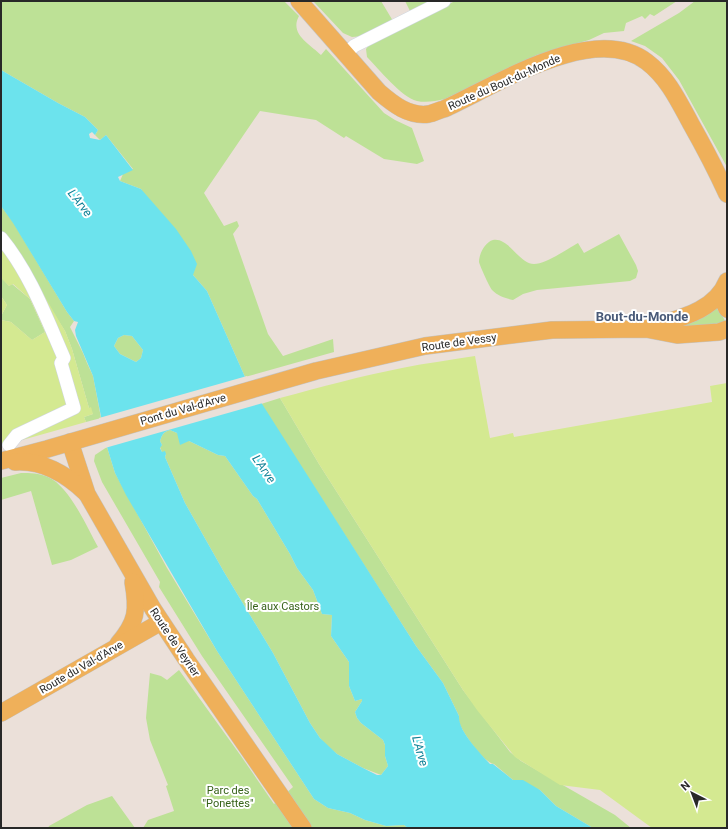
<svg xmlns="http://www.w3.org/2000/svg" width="728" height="829" font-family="Roboto,sans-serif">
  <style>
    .green { fill: #bde196 }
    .pitch { fill: #d4e991 }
    .water { fill: #6ce3ed; fill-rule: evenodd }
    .pier { fill: #ebe0d9 }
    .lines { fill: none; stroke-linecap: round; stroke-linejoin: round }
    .minor-casing { stroke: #cfd6e1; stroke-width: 14 }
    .major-casing { stroke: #c3c3c3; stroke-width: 18 }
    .minor { stroke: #fff; stroke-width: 13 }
    .major { stroke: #efb05a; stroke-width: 17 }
    .labels { text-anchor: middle; stroke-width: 4; stroke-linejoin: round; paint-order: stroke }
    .street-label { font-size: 11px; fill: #282828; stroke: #fff }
    .park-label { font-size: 11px; fill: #37631a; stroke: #fff }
    .water-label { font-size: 12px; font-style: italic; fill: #0e8096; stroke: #fff }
    .quarter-label { font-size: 13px; font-weight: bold; fill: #495a78; stroke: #fff }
  </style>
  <rect width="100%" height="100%" fill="#ebe0d9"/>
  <g class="green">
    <path d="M1,1H284L299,16C289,34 310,44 321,55L326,49L384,113L395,120L412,128L424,161L417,164L384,159L346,136L344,138L316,120L260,111L204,193L224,226L237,221L239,226L233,234L268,334L283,356L333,339L334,352L245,377L207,291L193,275L141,189L120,181L123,174L133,169L106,135L100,140L95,135L98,130L85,117L58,103L1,70Z"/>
    <polygon points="313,1 381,1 393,21 364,36 352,37 343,33"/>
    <polygon points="405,1 430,1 410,11"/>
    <path d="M455,1H677L654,16L650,14L645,19L642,16L626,23L624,31L604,33L589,40L537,55L445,99C436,101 426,103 417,101C401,97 379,69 367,57L366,49L369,45Z"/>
    <polygon points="695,1 727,1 727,167 679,80 662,58 645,46 631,41 679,13"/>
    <polygon points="1,206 13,222 67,312 74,321 70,327 83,353 87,363 93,376 101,418 86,422 84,417 93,414 89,408 72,349 65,331 1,232"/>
    <path d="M619,234L636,265L638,271L636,278L630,281L537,290L523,294L513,300C505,298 498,296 492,290C489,286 480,266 479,262C479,254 485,242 493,240C509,237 519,264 534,264C546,264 567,249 578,243L584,253Z"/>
    <polygon points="2,278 9,286 12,284 30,299 45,332 32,340 11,322 1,320 1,316 7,305 1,296 1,279"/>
    <polygon points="716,308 721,313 725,321 723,323 672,329"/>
    <polygon points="124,335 132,336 143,350 141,358 136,362 120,354 114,346 118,338"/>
    <path d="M280,398L319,464L463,690L510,752L521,761L615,815L631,828H593L556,806L540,790L513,780L494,764C484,763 462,732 459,722C458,720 459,718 459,716L443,683L416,646L261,404Z"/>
    <path d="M170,430L177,433L189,441L218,455L225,456L253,496L257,499L290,554L297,568L313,590L322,614L332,615L331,636L349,662V686L355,701L362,699V701L355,712L357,718L361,723L383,740L385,745V756L388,766L381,775L363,768L337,754L325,744L320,738L310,723L273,653L224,572L185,503L165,457L166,454L162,452L160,447L162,445L160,441C162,435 163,432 170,430Z"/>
    <polygon points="107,447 115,473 167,568 217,651 314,799 328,808 350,813 365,820 386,826 404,825 408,828 143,828 148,820 174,811 166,786 168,785 150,740 146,718 150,673 161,676 167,680 179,670 241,756 274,804 293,787 202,656 159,587 160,582 102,482 94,461 95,455"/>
    <path d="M21,473C30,473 39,473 48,477C69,486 87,527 98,547L71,560L52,565L31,491L1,500V478Z"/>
    <polygon points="112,796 135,828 48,828 49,826 87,805"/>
  </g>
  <g class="pitch">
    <polygon points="1,232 31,273 65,331 72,349 89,408 91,407 93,414 84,417 86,422 1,446 1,320 11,322 32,340 45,332 30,299 13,284 9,286 2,279 1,279"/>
    <polygon points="1,296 7,305 1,316"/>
    <path d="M475,356L490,438L513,433L514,437L712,402L710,386L727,383V828H652L600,790L560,785L515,757L477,710L463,690L319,464L280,398C321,387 361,376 402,368C426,363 451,360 475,356Z"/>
  </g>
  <path class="water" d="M1,70L58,103L85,117L98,130L95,135L92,132L89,134L90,138L100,140L106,135L133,170L118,177L120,181L141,189L176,229L191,251L197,264L193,275L207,291L245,377L416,646L443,683L459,716C458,731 480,753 490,764H493L513,780H523L540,790L556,806L593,828H408L404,825L386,826L365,820L350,813L328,808L314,799L217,651L126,495L115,473L107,447L93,376L76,336L75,330L78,322L74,321L67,312L13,223L1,206ZM124,335L132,336L143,350L141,358L136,362L120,354L114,346L118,338ZM170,430L177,433L180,445L189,441L218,455L225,456L253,496L257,499L290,554L297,568L313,590L322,614L332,615L331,636L349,662V686L355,701L362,699V701L355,712L357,718L361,723L383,740L385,745V756L388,766L381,775H377L363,768L337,754L320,738L310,723L273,653L224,572L185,503L165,457L166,454L165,451L162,452L160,448L162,445L160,441C162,435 163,432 170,430Z"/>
  <polygon class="pier" points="247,376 263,403 105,448 99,418"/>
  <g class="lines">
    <defs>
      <g id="minor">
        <polyline points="346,54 354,46 444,1"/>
        <path d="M1,238C30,273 46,317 64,358L61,363L74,408L17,435L9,445"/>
      </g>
      <g id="major">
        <path d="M299,1L379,92C393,104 409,117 429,114C434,113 439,110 444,109C495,86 594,21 647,62C668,78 679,102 691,124C704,147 716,170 727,194"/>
        <polyline points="720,294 727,309"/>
        <path d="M648,328C676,319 715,312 727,281"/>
        <polyline points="70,442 87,494 153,609 186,659 303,828"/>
        <polyline points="1,461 47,449 316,371 425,346 552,330 646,329 677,335 719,332 727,329"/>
        <path d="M15,462C43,460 66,474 86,493"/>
        <path d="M118,644C137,622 138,610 133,582"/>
        <polyline points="1,713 161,622"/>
      </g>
    </defs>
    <use href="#minor" class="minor-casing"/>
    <use href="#major" class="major-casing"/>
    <use href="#minor" class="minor"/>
    <use href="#major" class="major"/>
  </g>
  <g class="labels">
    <g class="street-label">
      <text transform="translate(504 82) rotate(-24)" y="4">Route du Bout-du-Monde</text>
      <text transform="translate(459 342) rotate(-8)" y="4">Route de Vessy</text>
      <text transform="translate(183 409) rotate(-16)" y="4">Pont du Val-d'Arve</text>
      <text transform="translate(175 642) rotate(56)" y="4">Route de Veyrier</text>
      <text transform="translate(81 667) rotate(-30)" y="4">Route du Val-d'Arve</text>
    </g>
    <g class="park-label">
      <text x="283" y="610">Île aux Castors</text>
      <text x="228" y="794">Parc des<tspan x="228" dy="13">"Ponettes"</tspan></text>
    </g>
    <g class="water-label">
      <text transform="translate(80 203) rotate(52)" y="4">L'Arve</text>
      <text transform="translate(264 469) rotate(55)" y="4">L'Arve</text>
      <text transform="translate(420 751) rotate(74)" y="4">L'Arve</text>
    </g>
    <g class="quarter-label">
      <text x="642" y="321">Bout-du-Monde</text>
    </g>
  </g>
  <rect width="728" height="829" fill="none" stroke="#282828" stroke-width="4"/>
  <g transform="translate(692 793) rotate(318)" stroke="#ffffff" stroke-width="3" paint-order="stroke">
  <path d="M0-3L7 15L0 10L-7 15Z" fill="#282828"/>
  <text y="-6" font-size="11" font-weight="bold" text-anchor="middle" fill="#282828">N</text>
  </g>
</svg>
